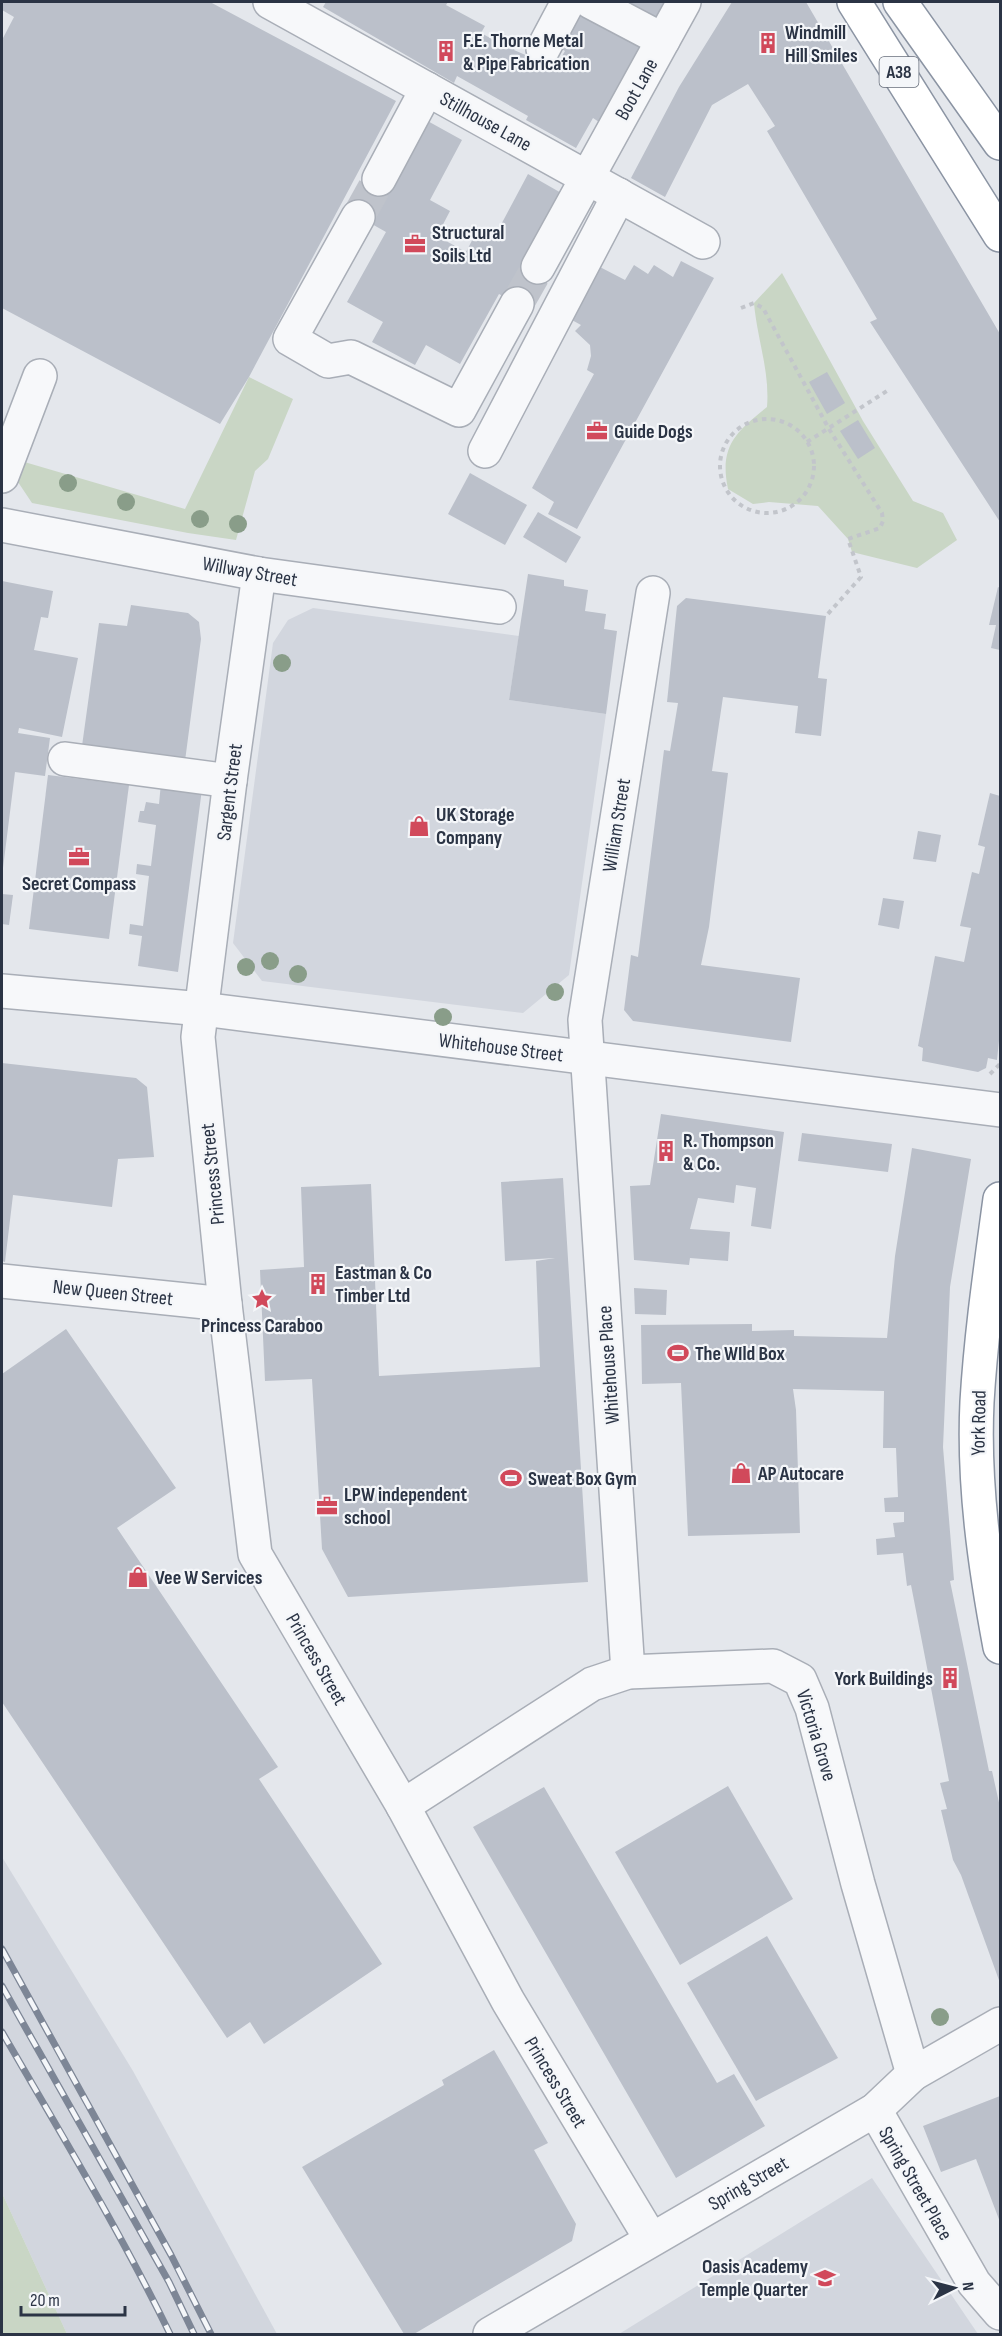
<svg xmlns="http://www.w3.org/2000/svg" width="1002" height="2336" font-family="'Sofia Sans Condensed',sans-serif">
  <style>
    .built { fill: #d2d6de }
    .green { fill: #c9d6c5 }
    .building { fill: #bbc0ca }
    .lines { fill: none; stroke-linecap: round; stroke-linejoin: round }
    .minor-tunnel { stroke: #bfc3cb; stroke-width: 33; stroke-dasharray: 33 16; stroke-linecap: butt }
    .minor-casing { stroke: #a9aeb7; stroke-width: 36 }
    .highway-casing { stroke: #8b94a3; stroke-width: 36 }
    .path { stroke: #c2c5cb; stroke-width: 4; stroke-dasharray: 4.5 4.5; stroke-linecap: butt }
    .minor { stroke: #f7f8fa; stroke-width: 33 }
    .highway { stroke: #fff; stroke-width: 33 }
    .rail-casing { stroke: #7d8696; stroke-width: 7 }
    .rail { stroke: #f4f6f9; stroke-width: 4.5; stroke-dasharray: 14; stroke-linecap: butt }
    .tree { fill: #899d89 }
    .labels { text-anchor: middle; stroke-width: 4.5; stroke-linejoin: round; paint-order: stroke }
    .shield { fill: #f4f6f9; stroke: #676e7b; stroke-width: 1.5 }
    .shield-label { font-size: 18px; font-weight: bold; fill: #2b3445 }
    .poi-label { font-size: 20px; font-weight: bold; fill: #2b3445; stroke: #f4f6f9; text-anchor: start }
    .street-label { font-size: 20px; fill: #2b3445; stroke: #f4f6f9 }
  </style>
  <rect width="100%" height="100%" fill="#e4e7ec"/>
  <g class="built">
    <polygon points="313,608 519,636 509,700 606,714 569,975 523,1013 262,981 233,943 273,643 288,620"/>
    <polygon points="2,1857 133,2071 277,2334 67,2334 2,2193"/>
    <polygon points="872,2178 978,2334 619,2334 802,2221"/>
  </g>
  <g class="green">
    <path d="M782,273L863,421L913,501L943,513L957,540L917,568L852,552L848,539L818,506L769,502L753,504L728,489C719,446 736,432 767,407C770,372 757,338 754,303Z"/>
    <polygon points="249,377 293,399 268,459 255,471 236,540 188,533 32,503 16,479 21,461 185,509"/>
    <polygon points="2,2193 67,2334 2,2334"/>
  </g>
  <g class="building">
    <polygon points="2,2 210,2 396,101 249,377 220,424 2,308 2,40 14,17 2,10"/>
    <polygon points="326,2 448,2 446,5 485,26 481,33 499,43 504,34 518,42 514,50 555,68 565,51 557,46 578,9 648,49 619,87 599,122 593,118 576,148 526,120 528,116 457,76 454,83 323,7"/>
    <polygon points="627,2 671,2 660,23 625,5"/>
    <polygon points="732,2 806,2 1000,334 1000,522 870,322 877,319 767,131 775,126 748,84 712,105 665,197 631,178 679,87"/>
    <polygon points="424,119 462,140 430,200 450,211 437,236 466,252 479,227 495,236 528,174 563,194 551,274 531,311 499,294 460,364 426,345 415,365 372,342 383,322 347,302 386,232 347,210 368,173"/>
    <polygon points="681,261 714,278 577,529 548,514 554,502 532,488 594,374 587,370 591,356 590,345 575,331 581,325 570,319 598,266 625,280 634,265 648,274 654,265 673,277"/>
    <polygon points="827,372 845,403 827,414 809,382"/>
    <polygon points="858,420 875,448 858,459 840,431"/>
    <polygon points="470,473 527,505 505,545 448,514"/>
    <polygon points="538,512 581,537 566,563 523,537"/>
    <polygon points="528,574 564,580 564,586 588,590 585,611 606,614 604,629 617,631 606,714 509,700"/>
    <polygon points="2,581 53,591 48,618 41,617 34,650 78,658 62,737 19,728 18,733 50,738 45,776 15,772 3,868"/>
    <polygon points="998,587 1000,588 1000,650 991,648 996,625 989,625"/>
    <polygon points="686,598 826,616 818,678 827,679 821,736 795,733 798,706 723,697 712,771 728,773 709,927 701,965 800,978 791,1042 633,1021 624,1010 631,955 638,957 664,750 670,751 678,703 667,702 677,606"/>
    <polygon points="131,605 188,613 199,622 201,639 185,761 82,746 99,623 127,626"/>
    <polygon points="48,775 129,785 109,939 29,929"/>
    <polygon points="161,783 202,789 178,972 138,966 142,936 129,934 130,924 143,926 149,876 136,874 137,864 151,866 156,825 138,822 140,811 144,811 146,802 159,804"/>
    <polygon points="990,793 1000,796 1000,1031 997,1060 988,1058 986,1068 978,1072 922,1061 923,1048 918,1046 935,956 964,962 971,928 960,926 972,872 979,874 985,847 978,845"/>
    <polygon points="918,831 941,835 936,862 913,859"/>
    <polygon points="2,894 13,895 9,925 2,924"/>
    <polygon points="883,898 904,901 899,929 878,925"/>
    <polygon points="2,1063 136,1078 147,1087 154,1157 118,1159 112,1207 13,1195 5,1262 2,1261"/>
    <polygon points="661,1114 784,1132 771,1229 751,1226 756,1188 736,1185 734,1203 698,1198 690,1229 730,1232 728,1261 690,1258 689,1265 634,1260 630,1186 650,1185"/>
    <polygon points="802,1133 892,1144 888,1172 798,1161"/>
    <polygon points="912,1148 971,1159 950,1287 943,1447 954,1580 950,1581 989,1771 992,1771 1000,1807 1000,1983 961,1875 953,1860 941,1810 947,1809 940,1783 949,1781 911,1585 907,1586 903,1553 877,1555 876,1539 895,1537 893,1523 904,1522 904,1512 885,1512 884,1498 898,1497 896,1448 883,1448 884,1391 793,1389 796,1410 800,1533 688,1536 681,1383 642,1384 641,1325 752,1324 752,1331 794,1330 794,1336 887,1338 895,1256"/>
    <polygon points="563,1178 588,1582 348,1597 322,1549 312,1379 265,1381 260,1270 304,1267 301,1187 371,1184 379,1376 540,1367 536,1261 555,1258 505,1261 501,1182"/>
    <polygon points="634,1288 667,1290 666,1315 635,1314"/>
    <polygon points="66,1329 176,1488 117,1528 278,1767 259,1779 382,1964 264,2044 250,2022 227,2038 2,1702 2,1374"/>
    <polygon points="728,1786 793,1899 680,1965 615,1852"/>
    <polygon points="544,1787 717,2083 734,2074 765,2126 676,2178 473,1827"/>
    <polygon points="767,1936 838,2058 756,2101 687,1983"/>
    <polygon points="494,2050 548,2143 534,2150 576,2224 572,2241 414,2334 404,2334 302,2167 444,2085 442,2080"/>
    <polygon points="1000,2096 1000,2222 976,2159 941,2172 923,2126"/>
  </g>
  <g class="lines">
    <g class="minor-tunnel">
      <polyline points="358,217 379,179"/>
      <polyline points="517,304 538,267"/>
    </g>
    <defs>
      <g id="minor">
        <polyline points="270,2 703,242"/>
        <polyline points="591,2 663,40"/>
        <polyline points="543,49 568,2"/>
        <polyline points="379,179 427,89"/>
        <polyline points="358,217 290,339 328,361 351,357 459,410 517,304"/>
        <polyline points="538,267 684,2"/>
        <polyline points="485,451 619,195"/>
        <polyline points="2,476 40,376"/>
        <polyline points="2,525 259,574 499,607"/>
        <polyline points="259,574 230,781 198,1037 225,1304 255,1554 403,1806 508,2001 651,2239"/>
        <polyline points="65,759 230,781"/>
        <polyline points="2,991 202,1009 1000,1110"/>
        <polyline points="2,1281 225,1304"/>
        <polyline points="628,1672 585,1020 653,593"/>
        <polyline points="403,1806 592,1684 628,1672 773,1666 800,1680 812,1708 858,1884 913,2074"/>
        <polyline points="875,2110 974,2283 1000,2313"/>
        <polyline points="490,2334 875,2110 913,2074 1000,2024"/>
      </g>
      <g id="highway">
        <polyline points="854,2 1000,235"/>
        <polyline points="900,2 1000,143"/>
        <path d="M1000,1199C991,1266 981,1334 977,1402C973,1484 985,1567 1000,1647"/>
      </g>
    </defs>
    <use href="#minor" class="minor-casing"/>
    <use href="#highway" class="highway-casing"/>
    <g class="path">
      <polyline points="741,308 754,303 763,308 829,429 882,513 883,521 880,528 848,539 861,577 826,616"/>
      <circle cx="767" cy="466" r="47"/>
      <polyline points="807,442 890,389"/>
      <polyline points="990,1074 1000,1064"/>
    </g>
    <use href="#minor" class="minor"/>
    <use href="#highway" class="highway"/>
    <defs>
      <g id="rail">
        <polyline points="2,1949 171,2255 211,2334"/>
        <polyline points="2,1986 169,2282 194,2334"/>
        <path d="M2,2032C60,2132 120,2231 170,2334"/>
      </g>
    </defs>
    <use href="#rail" class="rail-casing"/>
    <use href="#rail" class="rail"/>
  </g>
  <g class="tree">
    <circle cx="68" cy="483" r="9"/>
    <circle cx="126" cy="502" r="9"/>
    <circle cx="200" cy="519" r="9"/>
    <circle cx="238" cy="524" r="9"/>
    <circle cx="282" cy="663" r="9"/>
    <circle cx="270" cy="961" r="9"/>
    <circle cx="246" cy="967" r="9"/>
    <circle cx="298" cy="974" r="9"/>
    <circle cx="555" cy="992" r="9"/>
    <circle cx="443" cy="1017" r="9"/>
    <circle cx="940" cy="2017" r="9"/>
  </g>
  <defs>
    <symbol id="building-bare" viewBox="-9 -9 18 18"><path d="M-4-6H4V6H1V3H-1V6H-4ZM-2.5-4.3h1.7v1.8h-1.7ZM.8-4.3h1.7v1.8H.8ZM-2.5-1h1.7V.8h-1.7ZM.8-1h1.7V.8H.8Z" fill="#d1495b" stroke="#f4f6f9" stroke-width="2.5" paint-order="stroke"/></symbol>
    <symbol id="office-bare" viewBox="-9 -9 18 18"><path d="M-6-3h4V-5.5h4V-3h4V5H-6ZM-1-4.5V-3h2v-1.5ZM-6 0V1H6V0Z" fill="#d1495b" stroke="#f4f6f9" stroke-width="2.5" paint-order="stroke"/></symbol>
    <symbol id="shop-bare" viewBox="-9 -9 18 18"><path d="M-5-2.5h2.3a2.7 3.5 0 0 1 5.4 0H5L5.5 6h-11ZM-1.5-2.5h3a1.5 2.3 0 0 0-3 0Z" fill="#d1495b" stroke="#f4f6f9" stroke-width="2.5" paint-order="stroke"/></symbol>
    <symbol id="sight-bare" viewBox="-9 -9 18 18"><path d="M0-6L1.8-2.2L6-1.7L2.9 1.2L3.7 5.4L0 3.3L-3.7 5.4L-2.9 1.2L-6-1.7L-1.8-2.2Z" fill="#d1495b" stroke="#f4f6f9" stroke-width="2.5" paint-order="stroke"/></symbol>
    <symbol id="stadium-bare" viewBox="-9 -9 18 18"><path d="M0-5a6.5 5 0 1 0 0 10a6.5 5 0 1 0 0-10ZM-3.5-1.8h7v3.6h-7Z" fill="#d1495b" stroke="#f4f6f9" stroke-width="2.5" paint-order="stroke"/></symbol>
    <symbol id="school-bare" viewBox="-9 -9 18 18"><path d="M0-5L7-2L0 1L-7-2ZM-4 1L0 2.5L4 1V4Q0 6-4 4Z" fill="#d1495b" stroke="#f4f6f9" stroke-width="2.5" paint-order="stroke"/></symbol>
  </defs>
  <g fill-rule="evenodd">
    <use href="#building-bare" x="753" y="28" width="30" height="30"/>
    <use href="#building-bare" x="431" y="36" width="30" height="30"/>
    <use href="#office-bare" x="400" y="229" width="30" height="30"/>
    <use href="#office-bare" x="582" y="416" width="30" height="30"/>
    <use href="#shop-bare" x="404" y="811" width="30" height="30"/>
    <use href="#office-bare" x="64" y="842" width="30" height="30"/>
    <use href="#building-bare" x="651" y="1136" width="30" height="30"/>
    <use href="#building-bare" x="303" y="1269" width="30" height="30"/>
    <use href="#sight-bare" x="247" y="1284" width="30" height="30"/>
    <use href="#stadium-bare" x="663" y="1338" width="30" height="30"/>
    <use href="#shop-bare" x="726" y="1458" width="30" height="30"/>
    <use href="#stadium-bare" x="496" y="1463" width="30" height="30"/>
    <use href="#office-bare" x="312" y="1491" width="30" height="30"/>
    <use href="#shop-bare" x="123" y="1562" width="30" height="30"/>
    <use href="#building-bare" x="935" y="1663" width="30" height="30"/>
    <use href="#school-bare" x="810" y="2263" width="30" height="30"/>
  </g>
  <g class="labels">
    <rect class="shield" x="879.5" y="57" width="39" height="30" rx="4.5"/>
    <g class="shield-label">
      <text x="899" y="78">A38</text>
    </g>
    <g class="poi-label">
      <text x="785" y="39">Windmill<tspan x="785" dy="23">Hill Smiles</tspan></text>
      <text x="463" y="47">F.E. Thorne Metal<tspan x="463" dy="23">&amp; Pipe Fabrication</tspan></text>
      <text x="432" y="239">Structural<tspan x="432" dy="23">Soils Ltd</tspan></text>
      <text x="614" y="438">Guide Dogs</text>
      <text x="436" y="821">UK Storage<tspan x="436" dy="23">Company</tspan></text>
      <text x="79" y="890" text-anchor="middle">Secret Compass</text>
      <text x="683" y="1147">R. Thompson<tspan x="683" dy="23">&amp; Co.</tspan></text>
      <text x="335" y="1279">Eastman &amp; Co<tspan x="335" dy="23">Timber Ltd</tspan></text>
      <text x="262" y="1332" text-anchor="middle">Princess Caraboo</text>
      <text x="695" y="1360">The WIld Box</text>
      <text x="758" y="1480">AP Autocare</text>
      <text x="528" y="1485">Sweat Box Gym</text>
      <text x="344" y="1501">LPW independent<tspan x="344" dy="23">school</tspan></text>
      <text x="155" y="1584">Vee W Services</text>
      <text x="933" y="1685" text-anchor="end">York Buildings</text>
      <text x="808" y="2273" text-anchor="end">Oasis Academy<tspan x="808" dy="23">Temple Quarter</tspan></text>
    </g>
    <g class="street-label">
      <text transform="translate(636 89) rotate(-61)" y="7">Boot Lane</text>
      <text transform="translate(486 121) rotate(29)" y="7">Stillhouse Lane</text>
      <text transform="translate(250 571) rotate(10)" y="7">Willway Street</text>
      <text transform="translate(229 792) rotate(-83)" y="7">Sargent Street</text>
      <text transform="translate(616 825) rotate(-81)" y="7">William Street</text>
      <text transform="translate(501 1047) rotate(7)" y="7">Whitehouse Street</text>
      <text transform="translate(212 1174) rotate(-96)" y="7">Princess Street</text>
      <text transform="translate(113 1292) rotate(6)" y="7">New Queen Street</text>
      <text transform="translate(608 1365) rotate(-94)" y="7">Whitehouse Place</text>
      <text transform="translate(978 1423) rotate(-89)" y="7">York Road</text>
      <text transform="translate(317 1659) rotate(60)" y="7">Princess Street</text>
      <text transform="translate(817 1735) rotate(73)" y="7">Victoria Grove</text>
      <text transform="translate(556 2082) rotate(59)" y="7">Princess Street</text>
      <text transform="translate(748 2183) rotate(-30)" y="7">Spring Street</text>
      <text transform="translate(916 2183) rotate(60)" y="7">Spring Street Place</text>
    </g>
  </g>
  <rect width="1002" height="2336" fill="none" stroke="#2b3445" stroke-width="6"/>
  <g transform="translate(954 2288) rotate(84)" stroke="#f4f6f9" stroke-width="4.5" paint-order="stroke">
  <path d="M0-4.5L10 22L0 15L-10 22Z" fill="#2b3445"/>
  <text y="-9" font-size="16" font-weight="bold" text-anchor="middle" fill="#2b3445">N</text>
  </g>
  <path d="M21 2306v9h104v-9" fill="none" stroke="#2b3445" stroke-width="3"/>
  <text x="30" y="2306" font-size="18" fill="#2b3445" stroke="#f4f6f9" stroke-width="4.5" paint-order="stroke">20 m</text>
</svg>
